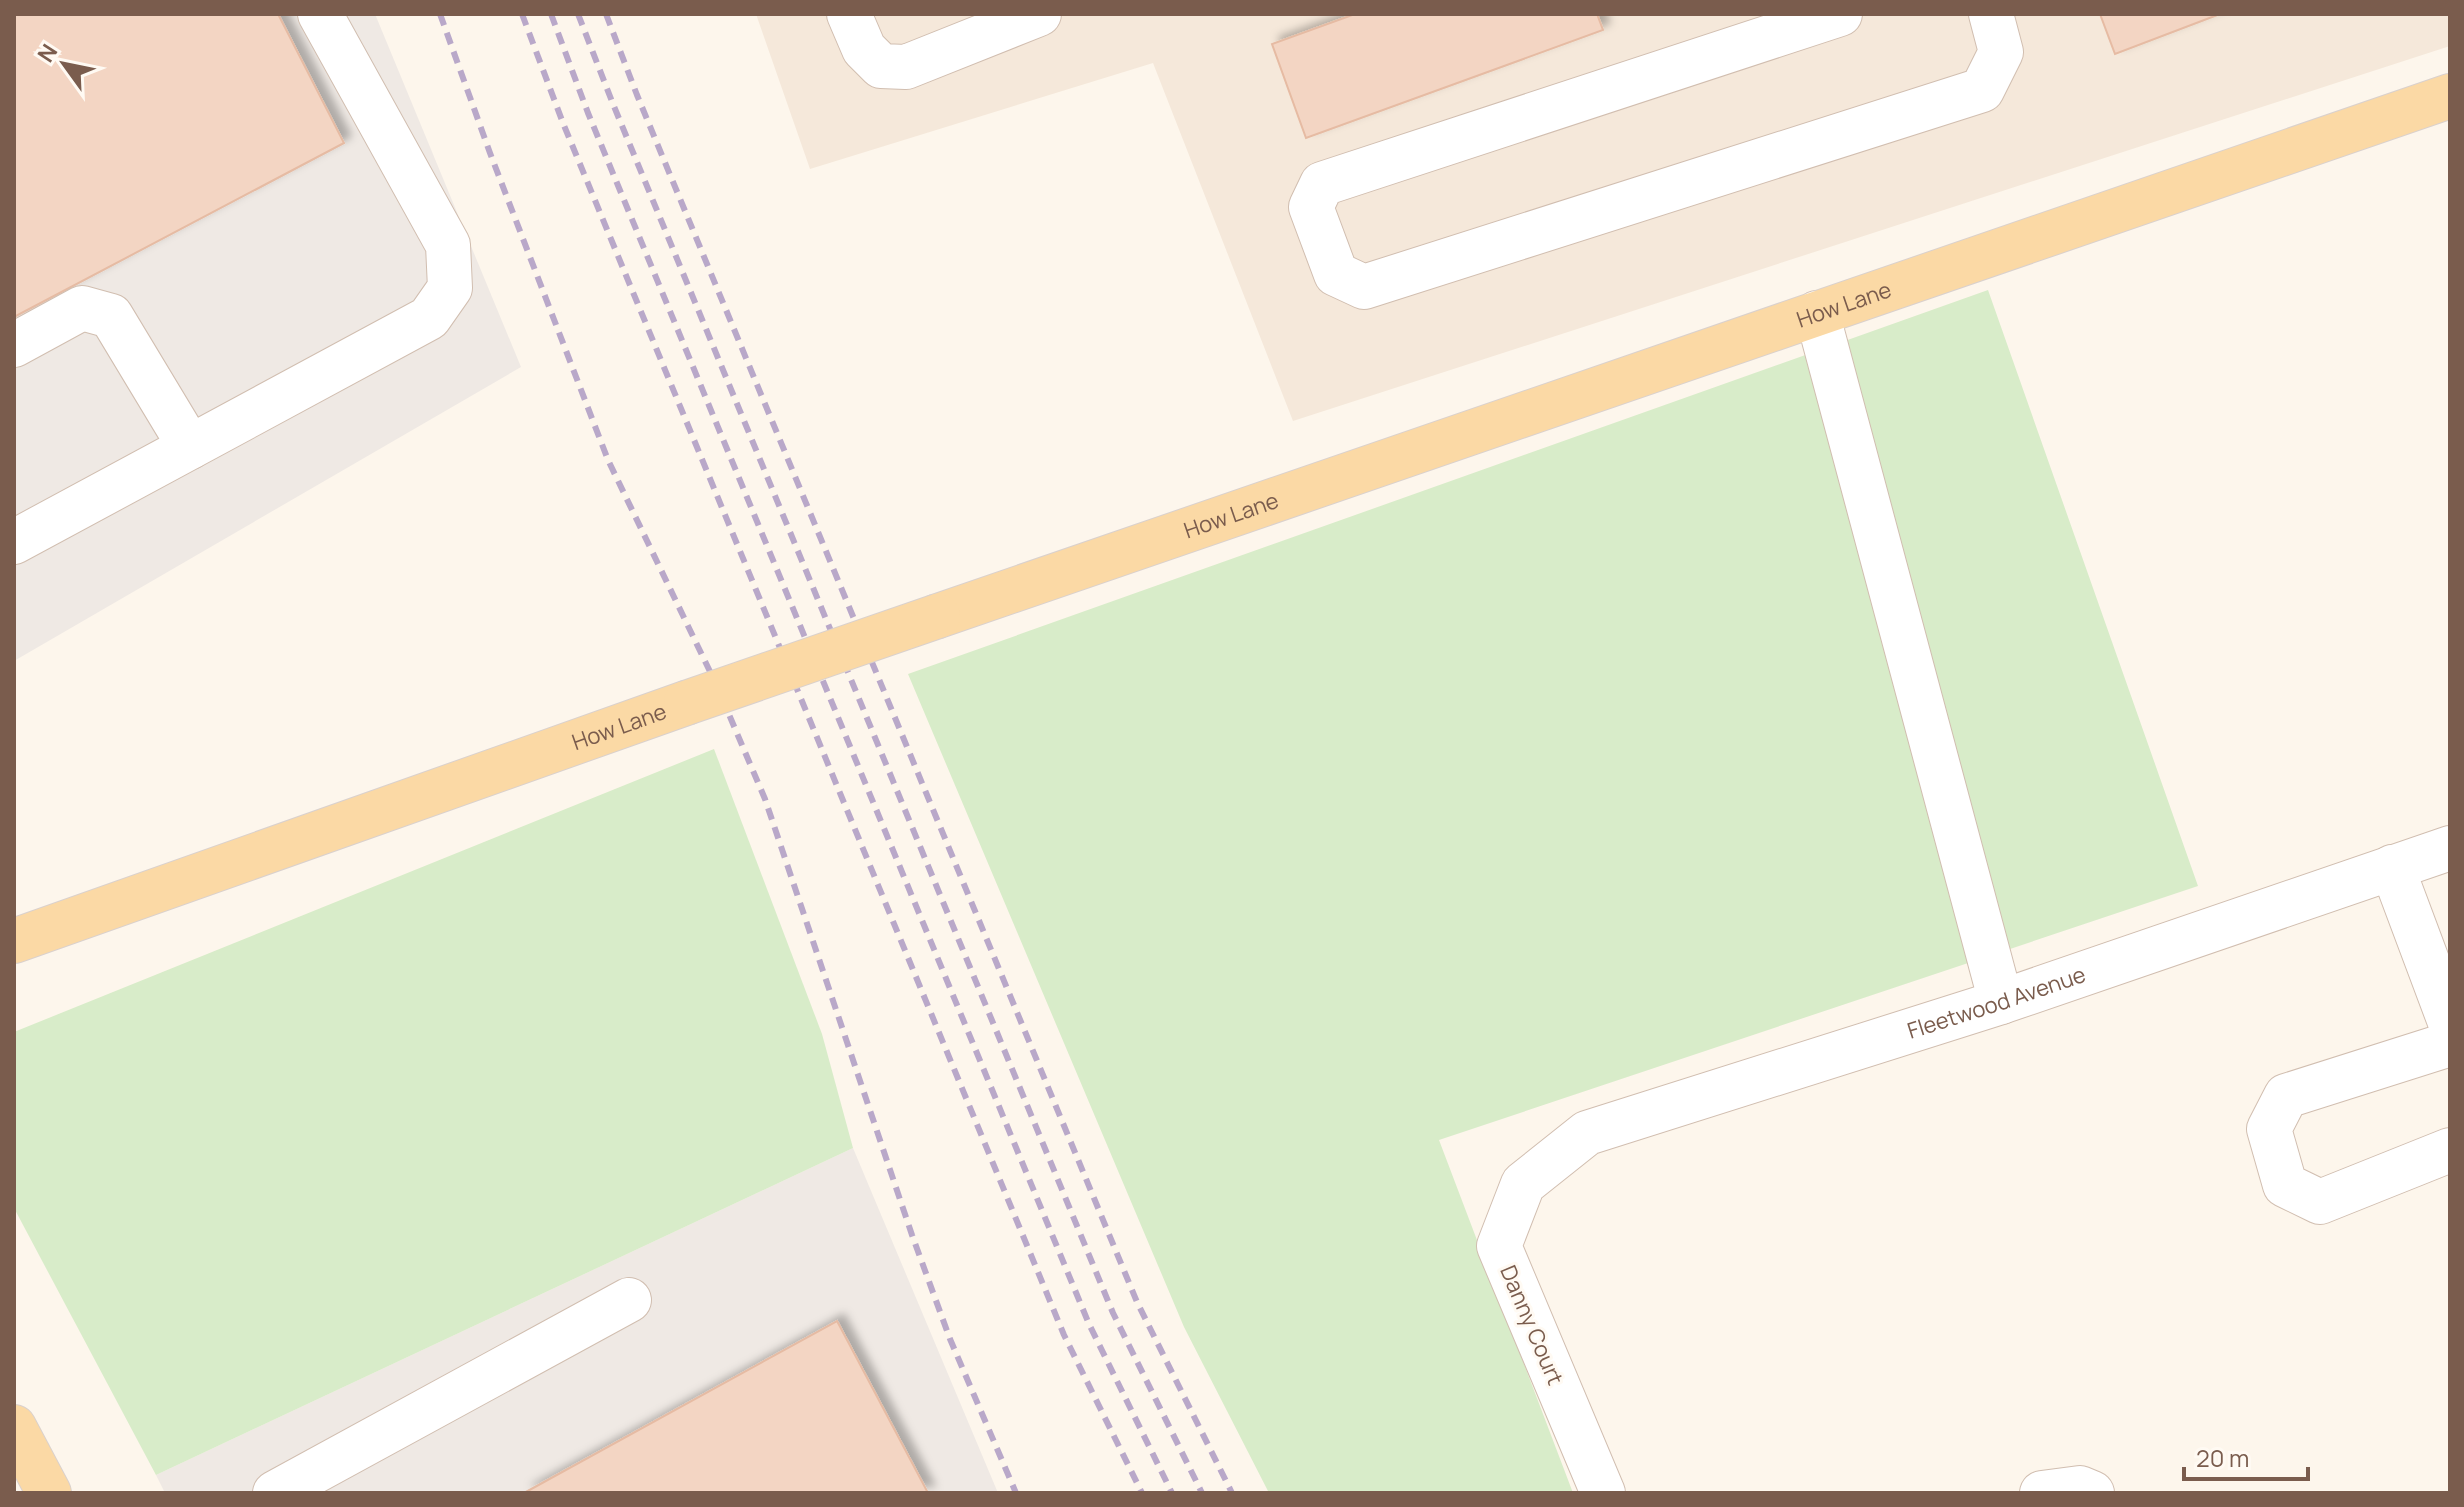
<svg xmlns="http://www.w3.org/2000/svg" width="2464" height="1507" font-family="Manrope,sans-serif">
  <style>
    .residential { fill: #f5e8da }
    .industrial { fill: #efe9e4 }
    .green { fill: #d8ecc9 }
    .building { fill: #f3d5c3; stroke: #e6bba3; stroke-width: 2; filter: url(#shadow) }
    .lines { fill: none; stroke-linecap: round; stroke-linejoin: round }
    .minor-casing { stroke: #d1beb0; stroke-width: 46 }
    .major-casing { stroke: #dad1cd; stroke-width: 46 }
    .minor { stroke: #fff; stroke-width: 44 }
    .major { stroke: #fbd9a5; stroke-width: 44 }
    .rail { stroke: #b9a8c9; stroke-width: 6; stroke-dasharray: 12 8; stroke-linecap: butt }
    .major-bridge-casing { stroke: #dad1cd; stroke-width: 46; stroke-linecap: butt }
    .major-bridge { stroke: #fbd9a5; stroke-width: 44 }
    .labels { text-anchor: middle; stroke-width: 6; stroke-linejoin: round; paint-order: stroke }
    .street-label { font-size: 22px; fill: #7a5c4d; stroke: #fffaf3 }
  </style>
  <defs>
    <filter id="shadow"><feDropShadow dx="7" dy="-7" stdDeviation="4" flood-color="#0004"/></filter>
  </defs>
  <rect width="100%" height="100%" fill="#fdf6ec"/>
  <polygon class="residential" points="756,14 2450,14 2450,46 1293,421 1153,63 810,169"/>
  <g class="industrial">
    <polygon points="14,14 375,14 521,367 14,661"/>
    <polygon points="853,1148 998,1493 165,1493 156,1475"/>
  </g>
  <g class="green">
    <polygon points="1988,290 2198,886 1439,1140 1573,1493 1269,1493 1184,1327 908,674"/>
    <polygon points="714,749 822,1034 853,1148 156,1475 14,1208 14,1032"/>
  </g>
  <g class="building">
    <polygon points="14,14 278,14 344,143 14,317"/>
    <polygon points="1355,14 1597,14 1603,30 1306,138 1272,44"/>
    <polygon points="2100,14 2220,14 2115,54"/>
    <polygon points="837,1321 928,1493 524,1493"/>
  </g>
  <g class="lines">
    <defs>
      <g id="minor">
        <polyline points="849,14 864,49 881,66 906,67 1039,14"/>
        <polyline points="1840,14 1322,184 1311,207 1336,274 1364,287 1982,90 2001,52 1991,14"/>
        <polyline points="1817,313 2001,1002"/>
        <polyline points="14,345 82,308 111,316 190,447"/>
        <polyline points="14,542 429,318 450,288 448,245 320,14"/>
        <polyline points="2392,867 2450,1022"/>
        <polyline points="2450,1044 2286,1096 2269,1129 2285,1185 2320,1202 2450,1150"/>
        <polyline points="275,1493 629,1300"/>
        <path id="s1" d="M1603,1493L1499,1246L1523,1184L1587,1133L2001,1002L2450,848"/>
        <polyline points="2042,1493 2080,1488 2092,1493"/>
      </g>
      <g id="major">
        <path id="s2" d="M938,616L2450,96"/>
        <path id="s3" d="M14,941L686,703"/>
        <polyline points="14,1427 49,1493"/>
      </g>
    </defs>
    <use href="#minor" class="minor-casing"/>
    <use href="#major" class="major-casing"/>
    <use href="#minor" class="minor"/>
    <use href="#major" class="major"/>
    <g class="rail">
      <polyline points="440,14 490,153 608,460 716,684 765,799 912,1235 950,1339 1016,1493"/>
      <polyline points="522,14 563,123 1064,1335 1142,1493"/>
      <polyline points="551,14 588,113 1089,1324 1172,1493"/>
      <polyline points="578,14 613,104 1113,1313 1202,1493"/>
      <polyline points="606,14 637,95 1137,1302 1232,1493"/>
    </g>
    <defs>
      <polyline id="major-bridge" points="686,703 938,616"/>
    </defs>
    <use href="#major-bridge" class="major-bridge-casing"/>
    <use href="#major-bridge" class="major-bridge"/>
  </g>
  <g class="labels">
    <g class="street-label">
      <text dy="8" stroke="none"><textPath href="#s2" startOffset="958">How Lane</textPath></text>
      <text dy="8" stroke="none"><textPath href="#s2" startOffset="310">How Lane</textPath></text>
      <text dy="8" stroke="none"><textPath href="#s3" startOffset="642">How Lane</textPath></text>
      <text dy="8" stroke="none"><textPath href="#s1" startOffset="846">Fleetwood Avenue</textPath></text>
      <text transform="translate(1532 1325) rotate(67)" y="8">Danny Court</text>
    </g>
  </g>
  <rect width="2464" height="1507" fill="none" stroke="#7a5c4d" stroke-width="32"/>
  <g transform="translate(64 64) rotate(303)" stroke="#fffaf3" stroke-width="6" paint-order="stroke">
  <path d="M0-6L14 30L0 20L-14 30Z" fill="#7a5c4d"/>
  <text y="-12" font-size="22" font-weight="bold" text-anchor="middle" fill="#7a5c4d">N</text>
  </g>
  <path d="M2184 1467v12h124v-12" fill="none" stroke="#7a5c4d" stroke-width="4"/>
  <text x="2196" y="1467" font-size="24" fill="#7a5c4d" stroke="#fffaf3" stroke-width="6" paint-order="stroke">20 m</text>
</svg>
